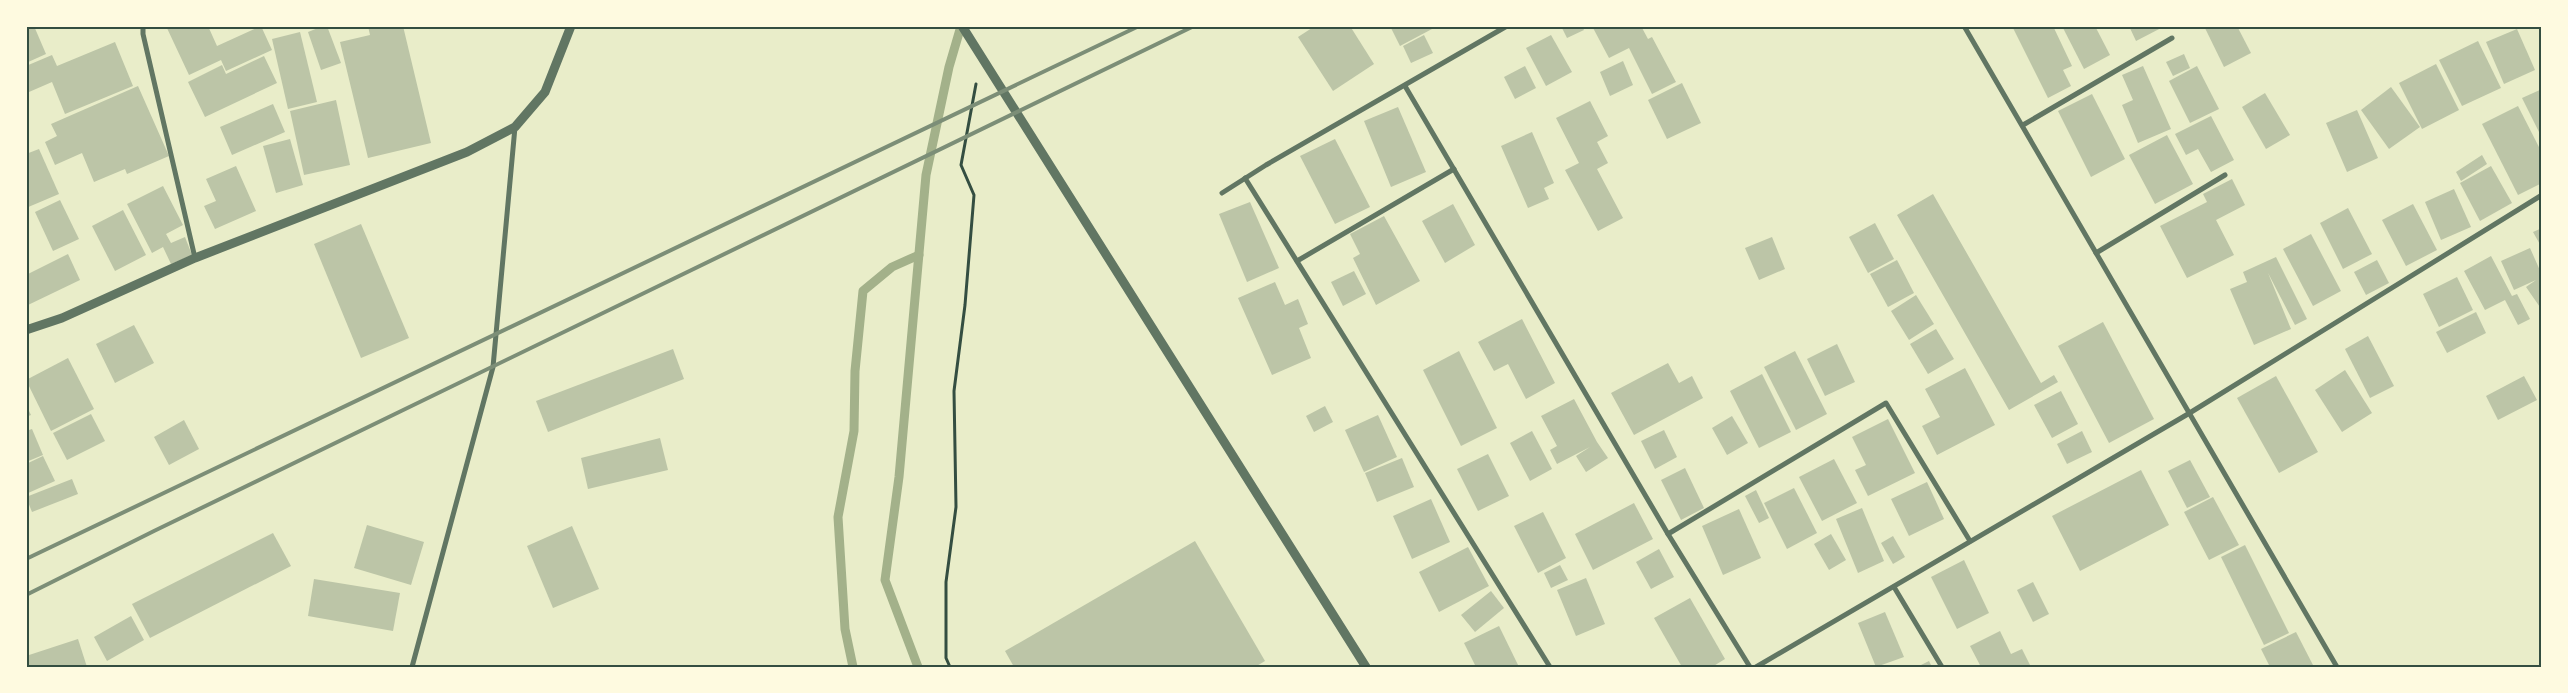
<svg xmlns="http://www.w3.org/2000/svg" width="2568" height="693" font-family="'Exo 2',sans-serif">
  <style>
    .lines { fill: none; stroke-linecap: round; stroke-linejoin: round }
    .stream { stroke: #a3b18a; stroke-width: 9 }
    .building { fill: #bcc5a7 }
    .path { stroke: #344e41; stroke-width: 3 }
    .minor { stroke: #617663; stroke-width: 5 }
    .tertiary { stroke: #617663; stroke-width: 9 }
    .rail { stroke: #7c8e77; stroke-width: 4 }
    .neatline { fill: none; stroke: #344e41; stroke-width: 2 }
  </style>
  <rect width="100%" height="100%" fill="#e9edc9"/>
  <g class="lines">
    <g class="stream">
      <polyline points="853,667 845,629 838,517 854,431 855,371 863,291 892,267 919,255"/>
      <polyline points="918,667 885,580 899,477 926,175 949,67 961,26"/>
    </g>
  </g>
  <g class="building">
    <polygon points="26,26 34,26 46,54 26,63"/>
    <polygon points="166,26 208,26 217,46 261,26 272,50 226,71 221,60 189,75"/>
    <polygon points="323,26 327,26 341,63 321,70 308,32"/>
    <polygon points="368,26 403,26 431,143 368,158 340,42 370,35"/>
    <polygon points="1315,26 1350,26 1374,64 1333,91 1298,37"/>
    <polygon points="1390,26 1430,26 1432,29 1400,46"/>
    <polygon points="1561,26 1582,26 1584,30 1567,38"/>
    <polygon points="1592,26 1641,26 1648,39 1652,37 1676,82 1652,94 1629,48 1609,58"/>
    <polygon points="2012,26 2053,26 2072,66 2063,70 2071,86 2048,98"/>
    <polygon points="2062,26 2095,26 2110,55 2084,69"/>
    <polygon points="2129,26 2165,26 2136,41"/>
    <polygon points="2204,26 2237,26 2251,53 2224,67"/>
    <polygon points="2517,29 2535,70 2504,84 2486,42"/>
    <polygon points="300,32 317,102 288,109 272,39"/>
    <polygon points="1424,35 1433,53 1411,63 1403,46"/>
    <polygon points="1551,35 1572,72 1546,86 1526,48"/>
    <polygon points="2478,41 2501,88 2462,106 2439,60"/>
    <polygon points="115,42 133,86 65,114 52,82 29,92 26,85 26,66 52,55 57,66"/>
    <polygon points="2184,54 2190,68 2173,76 2166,62"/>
    <polygon points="264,56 277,83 205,117 188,82 222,65 226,74"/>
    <polygon points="1623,61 1633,85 1610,96 1600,72"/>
    <polygon points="2436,64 2459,110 2422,129 2399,83"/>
    <polygon points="1525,66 1536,88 1515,99 1504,77"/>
    <polygon points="2143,66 2171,129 2138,143 2122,105 2133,100 2122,75"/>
    <polygon points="2197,66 2219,109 2190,123 2169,81"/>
    <polygon points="1682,83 1701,123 1667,139 1648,100"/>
    <polygon points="138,86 169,156 127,174 125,169 94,182 82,153 55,165 45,142 57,136 51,124"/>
    <polygon points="2391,87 2420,127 2389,149 2361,110"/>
    <polygon points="2542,89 2542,138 2522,98"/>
    <polygon points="2265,93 2290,135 2266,149 2242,107"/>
    <polygon points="2092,94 2125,159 2091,177 2058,111"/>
    <polygon points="336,100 350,165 304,175 290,111"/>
    <polygon points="1590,101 1608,136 1597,142 1608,163 1597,169 1623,218 1598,231 1565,170 1579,163 1556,118"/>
    <polygon points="273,104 285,132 232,155 220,127"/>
    <polygon points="2518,106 2542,153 2542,183 2518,195 2482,124"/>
    <polygon points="1398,107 1426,172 1391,187 1364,121"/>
    <polygon points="2357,110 2378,158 2347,172 2326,123"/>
    <polygon points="2211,116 2234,160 2211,172 2198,149 2186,155 2175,134"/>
    <polygon points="1532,132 1554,183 1544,188 1549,199 1528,208 1501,146"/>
    <polygon points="2167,135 2193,184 2155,204 2129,155"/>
    <polygon points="290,139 303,185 276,193 263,146"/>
    <polygon points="1335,139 1370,207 1335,224 1300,156"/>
    <polygon points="39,149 59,194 26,208 26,154"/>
    <polygon points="2482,155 2487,164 2461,181 2456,172"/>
    <polygon points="236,166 256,211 215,229 204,206 216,201 206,179"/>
    <polygon points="2491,166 2512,203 2480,221 2460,183"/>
    <polygon points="2232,179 2245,205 2216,220 2234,255 2187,278 2160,226 2207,202 2203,194"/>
    <polygon points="163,186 183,225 166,234 171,243 185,237 192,255 171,264 163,247 152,253 127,204"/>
    <polygon points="2454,189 2471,227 2441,240 2425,202"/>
    <polygon points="1933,194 2041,383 2054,375 2058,382 2009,410 1897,215"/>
    <polygon points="60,200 79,239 53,251 35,212"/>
    <polygon points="1250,202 1279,268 1247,282 1219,214"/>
    <polygon points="1453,204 1475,245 1445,263 1422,221"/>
    <polygon points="2413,204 2437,250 2406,266 2382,220"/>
    <polygon points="2348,208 2372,254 2343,269 2320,223"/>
    <polygon points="123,210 146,255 115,271 92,226"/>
    <polygon points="1384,216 1420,281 1376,305 1353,258 1360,254 1350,234"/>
    <polygon points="1875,223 1894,259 1868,273 1849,237"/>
    <polygon points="361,224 409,338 361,358 314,244"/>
    <polygon points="2542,228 2542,248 2533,232"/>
    <polygon points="2311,234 2341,291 2313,306 2283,249"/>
    <polygon points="1772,237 1785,269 1759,280 1745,248"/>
    <polygon points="2530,248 2542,275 2542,310 2526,287 2536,280 2514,290 2501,261"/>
    <polygon points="68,254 80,280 28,305 26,275"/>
    <polygon points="2491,256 2512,296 2517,294 2530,319 2518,325 2505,300 2485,310 2464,271"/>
    <polygon points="2276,257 2307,319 2295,325 2268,273 2291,329 2254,345 2230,289 2247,282 2243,272"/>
    <polygon points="1897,260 1914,293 1888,307 1870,274"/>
    <polygon points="2377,260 2389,283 2366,295 2354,272"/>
    <polygon points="1354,271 1366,294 1343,306 1331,282"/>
    <polygon points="2457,277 2473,310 2439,327 2423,294"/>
    <polygon points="1275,282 1285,305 1298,299 1308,324 1299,328 1311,358 1272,375 1238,298"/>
    <polygon points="1916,295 1934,324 1909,340 1891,311"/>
    <polygon points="2476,312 2486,333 2447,353 2436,332"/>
    <polygon points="1522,319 1555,383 1526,399 1508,364 1494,371 1478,342"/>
    <polygon points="2103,322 2154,419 2109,443 2058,346"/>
    <polygon points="134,325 154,363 115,383 96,344"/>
    <polygon points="1936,329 1954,359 1928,374 1910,344"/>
    <polygon points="2368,336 2394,386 2370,398 2345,349"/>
    <polygon points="1837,344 1855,382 1825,396 1807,359"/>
    <polygon points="673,349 684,379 548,432 536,401"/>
    <polygon points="1459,351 1497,428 1461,446 1423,370"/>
    <polygon points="1795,351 1827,414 1796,430 1764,367"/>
    <polygon points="68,358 94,409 51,431 26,380"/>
    <polygon points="1668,363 1679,383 1692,376 1703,398 1634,435 1611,393"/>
    <polygon points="1965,368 1995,425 1937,455 1922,426 1940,417 1925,389"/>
    <polygon points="2345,370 2372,413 2342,432 2315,390"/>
    <polygon points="1762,374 1791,432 1759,448 1730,391"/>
    <polygon points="2276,376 2318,452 2279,473 2237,398"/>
    <polygon points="2524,376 2537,400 2498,420 2486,396"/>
    <polygon points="2061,391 2078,424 2052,438 2034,405"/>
    <polygon points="1574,399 1597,442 1608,458 1586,472 1576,456 1590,447 1557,464 1550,450 1557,446 1541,416"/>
    <polygon points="26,405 31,415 26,417"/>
    <polygon points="1325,406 1333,422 1314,432 1306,416"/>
    <polygon points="91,414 105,441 67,460 53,433"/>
    <polygon points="1378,415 1397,457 1364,472 1345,430"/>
    <polygon points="1732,416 1748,443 1727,455 1712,428"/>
    <polygon points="1888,419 1915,473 1868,496 1855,470 1866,465 1852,437"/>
    <polygon points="184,420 199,449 169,465 154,437"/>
    <polygon points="32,429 43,455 26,462 26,431"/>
    <polygon points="1664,430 1677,457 1655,469 1641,441"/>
    <polygon points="1532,431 1552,469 1530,481 1510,443"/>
    <polygon points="2082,431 2092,452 2067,464 2057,444"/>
    <polygon points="660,438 668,470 588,489 581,458"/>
    <polygon points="1488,454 1509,496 1478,511 1457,469"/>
    <polygon points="43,456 55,481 26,494 26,464"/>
    <polygon points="1402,458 1414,487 1377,502 1365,473"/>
    <polygon points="1834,459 1857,503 1822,521 1799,477"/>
    <polygon points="2190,460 2210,497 2187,508 2168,471"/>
    <polygon points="1685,468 1704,508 1681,520 1661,480"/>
    <polygon points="2141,470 2169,525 2080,571 2052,516"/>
    <polygon points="72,479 78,494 32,512 26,497"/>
    <polygon points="1927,482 1944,519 1909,536 1891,499"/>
    <polygon points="1794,488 1817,533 1787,549 1764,503"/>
    <polygon points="1756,490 1769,518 1759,523 1745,496"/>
    <polygon points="2213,497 2239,545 2209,560 2184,512"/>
    <polygon points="1431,499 1450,542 1412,559 1393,516"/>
    <polygon points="1634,503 1653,539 1593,570 1575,534"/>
    <polygon points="1862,508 1884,561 1858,573 1836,519"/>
    <polygon points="1739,509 1761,558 1723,575 1702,526"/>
    <polygon points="1543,512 1566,558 1538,573 1514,526"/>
    <polygon points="367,525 424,542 411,585 354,568"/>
    <polygon points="572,526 599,589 553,608 527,546"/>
    <polygon points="273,533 291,566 150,638 132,604"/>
    <polygon points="1831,534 1846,560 1829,570 1814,544"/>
    <polygon points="1893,536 1905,557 1893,564 1881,543"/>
    <polygon points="1195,541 1265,661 1255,667 1014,667 1005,651"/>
    <polygon points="2245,545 2289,633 2264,645 2221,557"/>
    <polygon points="1468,547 1489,586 1439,612 1419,572"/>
    <polygon points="1659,549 1674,577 1651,589 1636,562"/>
    <polygon points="1964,560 1989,613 1957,629 1931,577"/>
    <polygon points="1560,565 1568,580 1551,588 1544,573"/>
    <polygon points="1586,578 1605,624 1576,636 1557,590"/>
    <polygon points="314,579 400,593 393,631 308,616"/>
    <polygon points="2033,582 2049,614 2033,622 2017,590"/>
    <polygon points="1491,591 1504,608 1475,632 1461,615"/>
    <polygon points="1690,598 1725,659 1712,667 1682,667 1654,618"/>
    <polygon points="1885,612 1904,657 1876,667 1858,623"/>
    <polygon points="131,616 144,640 107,661 94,637"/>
    <polygon points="1499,626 1519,667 1476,667 1464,643"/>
    <polygon points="2000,631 2011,654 2022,649 2031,667 1981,667 1970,646"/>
    <polygon points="2296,632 2314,667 2270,667 2261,649"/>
    <polygon points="78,639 87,667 26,667 26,656"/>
    <polygon points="1929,661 1932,667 1917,667"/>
  </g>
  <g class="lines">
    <polyline class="path" points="950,667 946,658 946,582 956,507 954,391 965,305 974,195 961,165 976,84"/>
    <g class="minor">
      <polyline points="143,26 143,34 195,258"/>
      <polyline points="1964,26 2337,667"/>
      <polyline points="1405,86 1668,534"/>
      <polyline points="2023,125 2172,38"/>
      <polyline points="1245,178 1550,667"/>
      <polyline points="1222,193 1266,165 1507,26"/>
      <polyline points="2096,253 2225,175"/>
      <polyline points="1297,261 1454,169"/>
      <polyline points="1894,587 1942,667"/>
      <polyline points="412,667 493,367 515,127"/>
      <polyline points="1750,667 1668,534 1886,403 1970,541"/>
      <polyline points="1756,667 2188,414 2542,195"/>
    </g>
    <g class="tertiary">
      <polyline points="962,26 1366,667"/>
      <polyline points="26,330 62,318 195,258 467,152 515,127 545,92 571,26"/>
    </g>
    <g class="rail">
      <polyline points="26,559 1139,26"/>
      <polyline points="26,595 154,531 1194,26"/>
    </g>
  </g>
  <rect width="2568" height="693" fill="none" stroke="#fefae0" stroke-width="55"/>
  <rect x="28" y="28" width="2512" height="638" class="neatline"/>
</svg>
